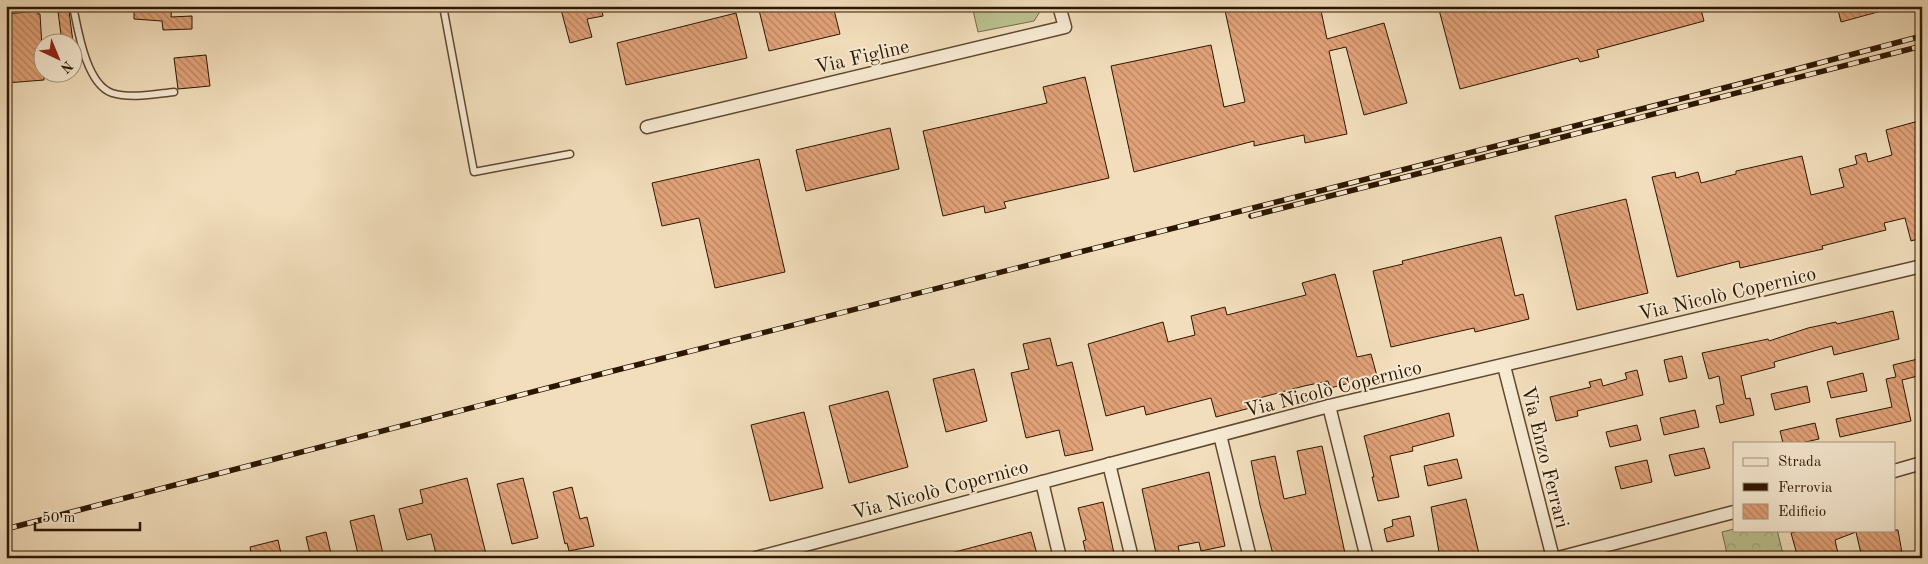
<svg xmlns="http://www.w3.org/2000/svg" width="1928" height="564" font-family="'Old Standard TT',serif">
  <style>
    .grass { fill: #bbc190; stroke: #746c48 }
    .park { fill: url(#park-crowns); stroke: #746c48 }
    .building { fill: url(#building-back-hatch); stroke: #2c1600 }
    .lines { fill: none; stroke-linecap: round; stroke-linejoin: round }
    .service-casing { stroke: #5e482f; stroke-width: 9 }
    .minor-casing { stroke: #5e482f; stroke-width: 15 }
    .service { stroke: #f7ead3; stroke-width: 6 }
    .minor { stroke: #f7ead3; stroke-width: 12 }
    .rail-casing { stroke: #2c1600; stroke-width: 5.5 }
    .rail { stroke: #f7ead3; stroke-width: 4; stroke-dasharray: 11; stroke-linecap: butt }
    .labels { text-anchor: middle; stroke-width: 4; stroke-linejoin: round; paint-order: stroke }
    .street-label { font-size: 20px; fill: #2c1600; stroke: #f7ead3 }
  </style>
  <defs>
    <pattern id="park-crowns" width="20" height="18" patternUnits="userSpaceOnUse" patternTransform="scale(1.25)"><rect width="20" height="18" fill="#bbc190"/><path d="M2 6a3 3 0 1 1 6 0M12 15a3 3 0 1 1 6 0" fill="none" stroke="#a1a57a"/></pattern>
    <pattern id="building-back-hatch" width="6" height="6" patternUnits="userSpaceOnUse" patternTransform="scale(1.25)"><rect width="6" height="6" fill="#e2a279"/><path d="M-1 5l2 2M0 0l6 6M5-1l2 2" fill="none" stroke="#b78361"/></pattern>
  </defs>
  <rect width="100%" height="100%" fill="#f2debc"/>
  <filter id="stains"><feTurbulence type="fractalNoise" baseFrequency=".004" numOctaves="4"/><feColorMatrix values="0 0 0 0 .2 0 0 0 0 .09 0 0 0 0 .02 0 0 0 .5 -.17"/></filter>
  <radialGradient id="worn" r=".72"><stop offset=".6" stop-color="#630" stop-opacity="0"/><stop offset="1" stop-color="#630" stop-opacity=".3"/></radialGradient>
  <polygon class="grass" points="972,6 1040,6 1041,10 1034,21 978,32"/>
  <polygon class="park" points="1734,529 1777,530 1784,558 1728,558 1722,532"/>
  <g class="building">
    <polygon points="134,6 172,6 171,17 192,16 192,29 163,30 162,21 134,19"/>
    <polygon points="560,6 601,6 603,16 587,19 592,37 570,43"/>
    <polygon points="758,6 833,6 840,34 769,51"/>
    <polygon points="1224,6 1320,6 1327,39 1384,23 1407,103 1364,115 1346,47 1329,51 1347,134 1305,143 1304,135 1254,146 1254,141 1134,172 1111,66 1211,45 1224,107 1245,102"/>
    <polygon points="1438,6 1700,6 1704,21 1597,50 1599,57 1580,62 1578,58 1460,89"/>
    <polygon points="1837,6 1885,6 1885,10 1841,22"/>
    <polygon points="38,11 38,14 40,14 44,80 6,83 6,14"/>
    <polygon points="69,11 73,42 62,42 58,12"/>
    <polygon points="736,13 747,58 626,85 617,43"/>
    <polygon points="206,55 210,86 178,89 174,58"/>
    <polygon points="1085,77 1109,178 1004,202 1006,208 985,213 984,206 943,216 923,131 1047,103 1043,87"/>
    <polygon points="1922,120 1922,238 1911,241 1905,218 1884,223 1886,230 1822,246 1823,249 1740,268 1739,261 1677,277 1652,177 1675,172 1676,178 1698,172 1701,183 1736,174 1736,171 1802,156 1811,195 1844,187 1839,169 1857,164 1855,156 1866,153 1868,162 1892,155 1886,130"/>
    <polygon points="890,128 899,169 806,191 796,150"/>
    <polygon points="759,159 785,272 715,288 699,218 662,226 652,183"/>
    <polygon points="1626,199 1648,293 1577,310 1555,216"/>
    <polygon points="1501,237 1515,296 1523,294 1529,319 1475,332 1474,328 1391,347 1373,271 1403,264 1402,261"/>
    <polygon points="1335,274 1357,357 1371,354 1377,376 1330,388 1328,381 1304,386 1248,401 1250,408 1216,417 1211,398 1146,415 1144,406 1106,416 1088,344 1163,322 1168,342 1195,335 1191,316 1225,307 1227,315 1306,295 1302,283"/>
    <polygon points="1893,311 1899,339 1834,355 1832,346 1774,362 1775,367 1741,376 1746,399 1750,398 1754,415 1720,423 1716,406 1724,404 1719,376 1709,379 1702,353 1768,339 1769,341 1808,328 1836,322 1837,324"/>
    <polygon points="1050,338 1057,366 1072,362 1093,450 1065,456 1059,430 1026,438 1011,373 1029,369 1023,344"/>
    <polygon points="1682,356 1687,378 1669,382 1664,360"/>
    <polygon points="1922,358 1922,375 1902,380 1911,421 1840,437 1836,419 1892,407 1886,379 1896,377 1893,365"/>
    <polygon points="974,369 987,421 946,432 933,379"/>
    <polygon points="1637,370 1643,395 1577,411 1578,416 1556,421 1550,397 1591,387 1589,382 1601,379 1603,386 1627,379 1625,373"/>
    <polygon points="1863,373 1867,391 1831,398 1827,382"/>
    <polygon points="1807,386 1810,402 1775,410 1771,394"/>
    <polygon points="888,391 908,467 849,483 829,406"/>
    <polygon points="1695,410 1699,427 1664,435 1660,418"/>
    <polygon points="804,412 823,488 770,501 751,425"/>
    <polygon points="1449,413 1454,436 1412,447 1413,451 1390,456 1399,497 1378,501 1372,477 1374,477 1364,436"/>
    <polygon points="1815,423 1819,439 1801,443 1783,443 1780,431"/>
    <polygon points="1637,425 1641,440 1610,447 1606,432"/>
    <polygon points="1322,446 1346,558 1274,558 1260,505 1251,461 1275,456 1284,499 1306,494 1297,451"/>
    <polygon points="1704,448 1710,468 1675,476 1669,455"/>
    <polygon points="1457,459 1462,478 1428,486 1424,466"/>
    <polygon points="1647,460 1652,482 1621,489 1615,467"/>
    <polygon points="1209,472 1225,546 1201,551 1199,542 1178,546 1180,555 1157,558 1142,489"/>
    <polygon points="467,478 487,558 437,558 431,534 407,540 399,509 423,503 420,490"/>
    <polygon points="523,478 538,538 512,544 497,484"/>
    <polygon points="572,487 580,519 587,517 594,546 569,551 567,543 565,544 553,492"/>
    <polygon points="1466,499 1480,558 1440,558 1431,507"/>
    <polygon points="1103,502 1115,558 1087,558 1083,541 1086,540 1078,508"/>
    <polygon points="374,515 384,558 359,558 350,521"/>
    <polygon points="1410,516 1414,536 1387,542 1384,529 1393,526 1392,520"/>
    <polygon points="1801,530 1898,530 1902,553 1877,558 1862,558 1856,532 1835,540 1839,558 1798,558 1791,533"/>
    <polygon points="326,532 332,558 311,558 306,537"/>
    <polygon points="1031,532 1038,558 947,558 947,554"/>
    <polygon points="278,540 282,558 252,558 250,547"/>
  </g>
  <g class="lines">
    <defs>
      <g id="service">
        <path d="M73,6C78,30 86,84 112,93C131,99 155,94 174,92"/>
        <polyline points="443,6 474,172 570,154"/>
      </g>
      <g id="minor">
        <polyline points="647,127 1065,27 1059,6"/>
        <polyline points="1504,366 1553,558"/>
        <polyline points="1329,406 1367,558"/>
        <polyline points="1220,435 1250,558"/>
        <polyline points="1109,464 1132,558"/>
        <polyline points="1894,471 1922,463"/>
        <polyline points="1042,482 1060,558"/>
        <polyline points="756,558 1329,406 1922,266"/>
        <polyline points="1558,558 1734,512"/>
      </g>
    </defs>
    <use href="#service" class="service-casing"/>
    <use href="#minor" class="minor-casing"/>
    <use href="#service" class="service"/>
    <use href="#minor" class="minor"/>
    <defs>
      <g id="rail">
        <polyline points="1251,216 1922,46"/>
        <polyline points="6,529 605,373 1751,81 1922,36"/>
      </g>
    </defs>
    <use href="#rail" class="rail-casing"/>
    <use href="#rail" class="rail"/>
  </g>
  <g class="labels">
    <g class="street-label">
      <text transform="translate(862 56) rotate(-13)" y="7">Via Figline</text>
      <text transform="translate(1727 293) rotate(-13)" y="7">Via Nicolò Copernico</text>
      <text transform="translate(1333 388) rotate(-14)" y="7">Via Nicolò Copernico</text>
      <text transform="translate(1546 457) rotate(76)" y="7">Via Enzo Ferrari</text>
      <text transform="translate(940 489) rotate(-15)" y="7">Via Nicolò Copernico</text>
    </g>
  </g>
  <rect width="1928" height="564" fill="none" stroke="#f2debc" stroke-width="25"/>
  <rect x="8" y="8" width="1913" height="549" fill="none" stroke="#2c1600" stroke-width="2.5"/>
  <rect x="12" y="12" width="1903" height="539" fill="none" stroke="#2c1600"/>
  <rect x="1733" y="442" width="162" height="90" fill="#f7ead3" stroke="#a6957f"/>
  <rect x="1743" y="458" width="25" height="8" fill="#f7ead3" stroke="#a6957f"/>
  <text x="1778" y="466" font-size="15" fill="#2c1600">Strada</text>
  <rect x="1743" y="483" width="25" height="8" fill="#2c1600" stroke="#a6957f"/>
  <text x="1778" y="492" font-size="15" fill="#2c1600">Ferrovia</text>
  <rect x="1743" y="504" width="25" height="15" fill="url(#building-back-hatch)" stroke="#a6957f"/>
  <text x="1778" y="516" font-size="15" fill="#2c1600">Edificio</text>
  <g transform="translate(58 58) rotate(136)"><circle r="24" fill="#f7ead3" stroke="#a6957f"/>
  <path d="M0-4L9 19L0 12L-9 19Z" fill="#8f2418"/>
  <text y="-8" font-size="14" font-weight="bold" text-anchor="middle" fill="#2c1600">N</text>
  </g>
  <path d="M35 522v8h105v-8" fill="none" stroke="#2c1600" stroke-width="2.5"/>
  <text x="42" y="522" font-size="15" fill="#2c1600" stroke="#f7ead3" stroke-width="4" paint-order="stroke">50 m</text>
  <rect width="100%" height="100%" filter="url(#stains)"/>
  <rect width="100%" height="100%" fill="url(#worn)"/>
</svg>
